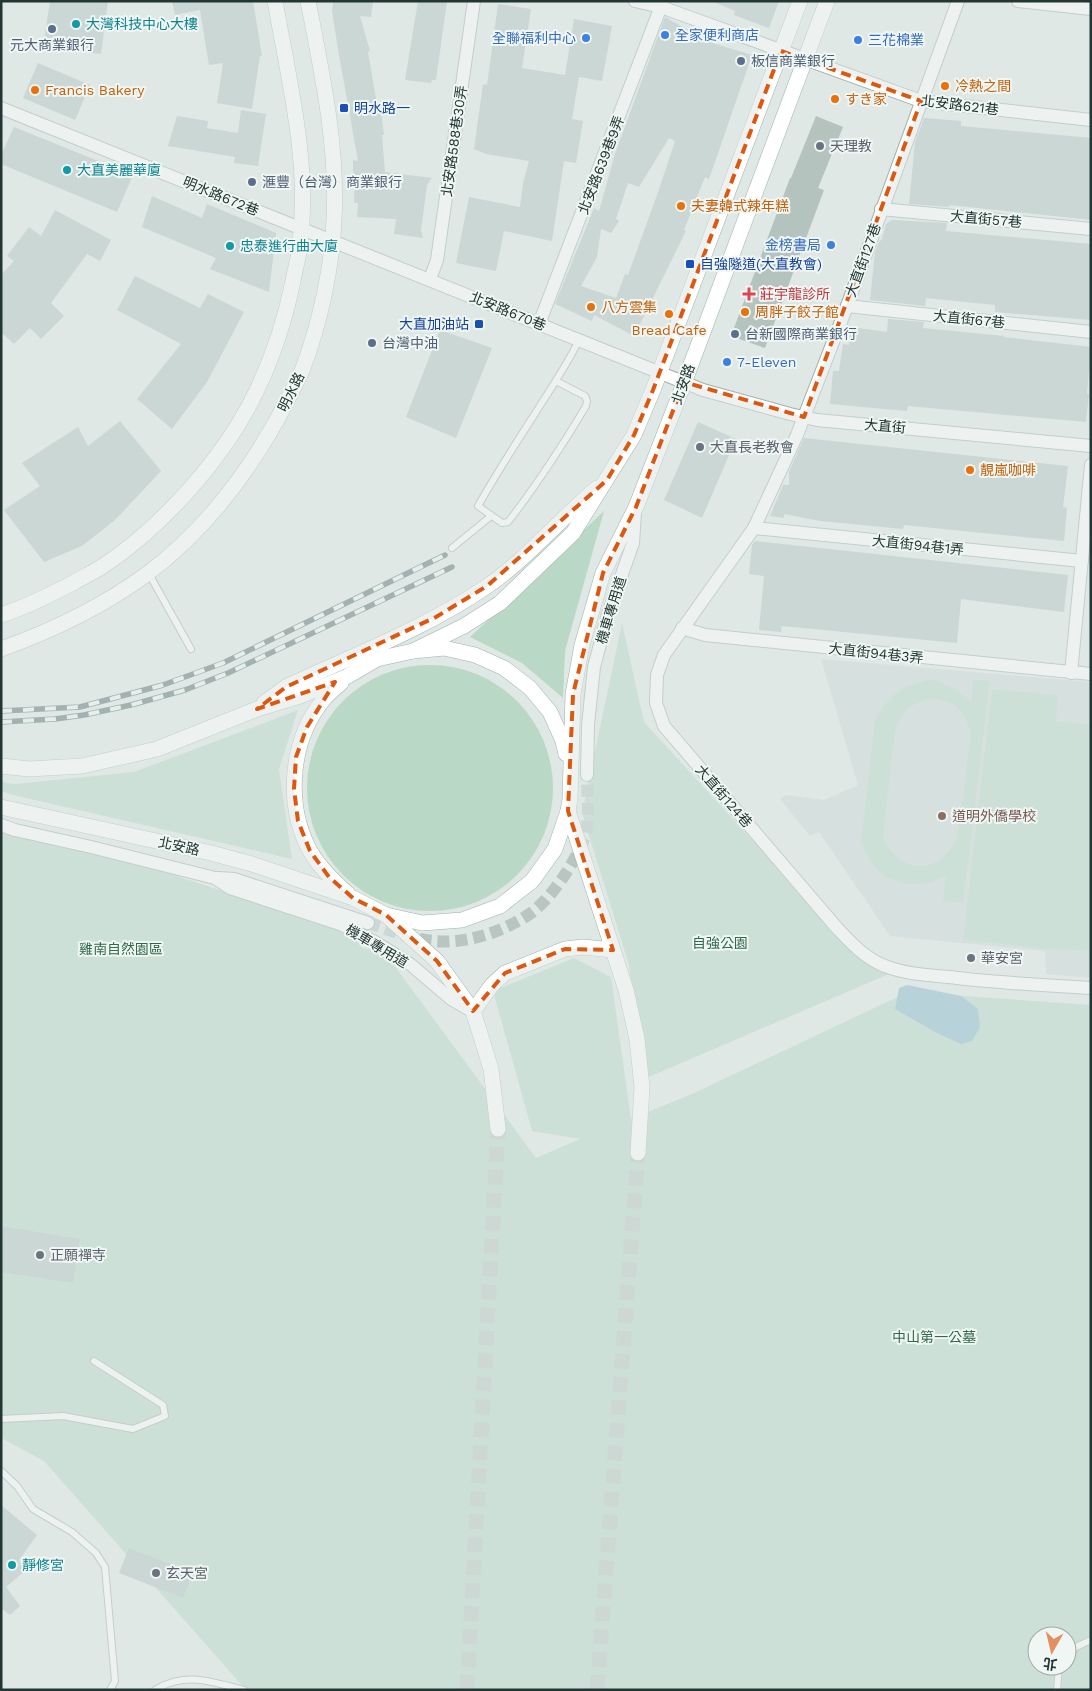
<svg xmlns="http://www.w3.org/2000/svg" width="1092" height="1691" font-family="'Work Sans','Noto Sans TC','Noto Sans JP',sans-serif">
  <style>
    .built { fill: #cdd8d4 }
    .green { fill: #b9d8c5; fill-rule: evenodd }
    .water { fill: #8bb9c9 }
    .building { fill: #b4c3be; fill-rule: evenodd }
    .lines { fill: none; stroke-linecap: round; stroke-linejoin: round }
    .minor-tunnel { stroke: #b9c5c1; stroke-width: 12; stroke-dasharray: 12 6; stroke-linecap: butt }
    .secondary-tunnel { stroke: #b9c5c1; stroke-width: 15; stroke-dasharray: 15 8; stroke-linecap: butt }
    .service-casing { stroke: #a3afac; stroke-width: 8 }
    .minor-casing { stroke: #a3afac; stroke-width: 14 }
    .tertiary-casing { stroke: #a3afac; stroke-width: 16 }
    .secondary-casing { stroke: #9fb3ae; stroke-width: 16 }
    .service { stroke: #fff; stroke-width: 6 }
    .minor { stroke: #fff; stroke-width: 12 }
    .tertiary { stroke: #fff; stroke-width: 15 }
    .secondary { stroke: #fff; stroke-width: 15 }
    .rail-casing { stroke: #5c726f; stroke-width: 5.5 }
    .rail { stroke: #eff6f3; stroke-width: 4; stroke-dasharray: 11; stroke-linecap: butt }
    .marked { fill: none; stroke: #de570e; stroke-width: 4; stroke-dasharray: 10 6; stroke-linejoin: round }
    .culture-dot { fill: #0f9aa8; stroke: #eff6f3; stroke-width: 2 }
    .service-dot { fill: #5c6f8a; stroke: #eff6f3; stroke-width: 2 }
    .shop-dot { fill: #3f7fe0; stroke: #eff6f3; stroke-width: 2 }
    .food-dot { fill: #e8710a; stroke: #eff6f3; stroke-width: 2 }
    .transit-dot { fill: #1a4fb4; stroke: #eff6f3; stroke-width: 2 }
    .worship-dot { fill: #6b7280; stroke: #eff6f3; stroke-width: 2 }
    .health-dot { fill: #e0444e; stroke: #eff6f3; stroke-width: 2 }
    .education-dot { fill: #8d6e63; stroke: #eff6f3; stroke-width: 2 }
    .labels { text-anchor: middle; stroke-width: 4; stroke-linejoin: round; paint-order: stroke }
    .culture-label { font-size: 14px; fill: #0d838f; stroke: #eff6f3; text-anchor: start }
    .shop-label { font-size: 14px; fill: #366cbe; stroke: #eff6f3; text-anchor: start }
    .service-label { font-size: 14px; fill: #4e5e75; stroke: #eff6f3; text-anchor: start }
    .food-label { font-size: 14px; fill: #c56008; stroke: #eff6f3; text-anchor: start }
    .street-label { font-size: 14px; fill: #223733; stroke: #eff6f3 }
    .transit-label { font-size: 14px; fill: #164399; stroke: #eff6f3; text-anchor: start }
    .worship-label { font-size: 14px; fill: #5b616d; stroke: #eff6f3; text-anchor: start }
    .health-label { font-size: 14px; fill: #be3a42; stroke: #eff6f3; text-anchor: start }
    .education-label { font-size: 14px; fill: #785e54; stroke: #eff6f3; text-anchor: start }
    .park-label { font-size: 14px; fill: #30694c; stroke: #eff6f3 }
  </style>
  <rect width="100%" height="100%" fill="#dfe8e5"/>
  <polygon class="built" points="821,659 1091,682 1091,978 1046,974 1045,951 890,936 819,832 810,836 780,799 785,795 824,800 858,785"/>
  <g class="green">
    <polygon points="604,511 565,651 563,698 522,663 470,637"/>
    <polygon points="622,623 644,722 851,948 889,974 644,1079 629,965 582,813"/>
    <circle cx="430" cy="788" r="123"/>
    <path d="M933,679C948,685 960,691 971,703L973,680L990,681L963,903L943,901L946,875C940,877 934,882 927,883C893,888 871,873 861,841L875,720C891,693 902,685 933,679ZM929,699C954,700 965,709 971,734L957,838C940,876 899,875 883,837L895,732C901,712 908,705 929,699Z"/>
    <polygon points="992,689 1058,695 1056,721 1091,725 1091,951 1048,949 963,940"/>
    <polygon points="298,710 279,769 292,859 13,795 1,791 1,782 15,784 134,772"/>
    <path d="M1,825L140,864L311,920L353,936L363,948L383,950L536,1158L580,1139L532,1131L493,991L574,958L611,977L631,1119L694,1093L908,992L1091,1005V1690H246L44,1461L1,1438ZM1037,1636H1067V1666H1037Z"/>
  </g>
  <polygon class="water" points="907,985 961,996 978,1009 980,1027 972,1041 961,1044 935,1032 895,1009 899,988"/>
  <g class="building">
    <polygon points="50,1 108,1 101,54 43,47"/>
    <polygon points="172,1 253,1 262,56 260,56 252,109 217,103 223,63 209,65 200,10 175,15"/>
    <polygon points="333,1 373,1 371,17 360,16 370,51 368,52 377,105 380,104 384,135 382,135 385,172 432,178 427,185 421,230 423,238 394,234 396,219 357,217 358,203 354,203 355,175 353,174 353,160 358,161 339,55 332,11"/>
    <polygon points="418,1 447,1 436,80 432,80 431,83 405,80"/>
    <polygon points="712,1 779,1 769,28 734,15 735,11"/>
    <polygon points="498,4 531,9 522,68 565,75 574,19 612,26 602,81 579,77 572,119 583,121 576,163 564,161 552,241 504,231 496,271 456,263 469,197 520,207 523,183 529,161 486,154 474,149 483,84 487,85"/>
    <path d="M665,17L709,42L752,55L709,179L705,177L684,230L686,231L634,336L594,315L592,321L555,304L594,208L599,211L615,154ZM669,138L675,141L657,195L628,275L625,274L616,298L581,286L597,257L601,229L611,233L619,221L616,219L628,183L639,187Z"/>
    <polygon points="38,63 90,85 75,120 23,98"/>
    <polygon points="241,110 266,114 258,166 234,163 235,157 168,146 177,116 208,121 207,128 238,133"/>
    <polygon points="816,116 843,127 818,188 824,190 765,348 731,336 790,178 791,178"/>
    <polygon points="924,118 961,121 961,126 1091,138 1091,220 949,205 949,207 909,204 915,142"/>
    <polygon points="14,127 133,175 117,212 1,164 1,155"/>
    <polygon points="152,196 202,218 207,204 276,233 269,292 210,269 216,258 142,227"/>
    <polygon points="55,210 111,240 100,261 87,254 51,303 64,316 41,339 30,328 14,344 1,332 1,275 14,261 7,256 29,227 41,236"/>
    <polygon points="892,220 947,223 946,231 1091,244 1091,320 995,312 995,305 926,298 925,306 870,300 875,252 880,240 881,241 886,224"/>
    <polygon points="135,276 200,308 208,294 244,312 207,382 172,429 137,399 181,344 117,310"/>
    <polygon points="888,319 924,322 923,328 1004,336 1004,337 1091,347 1087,394 1089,394 1086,422 908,406 907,411 830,404 833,371 839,371 843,344 849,345 851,327 887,332"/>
    <polygon points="440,330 492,348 456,438 406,417"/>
    <polygon points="120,421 161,471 115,520 82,546 44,562 4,510 40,486 22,463 78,427 88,446"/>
    <polygon points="698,422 736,439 702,518 664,500"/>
    <polygon points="804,438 1068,466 1063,507 1067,508 1064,541 904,525 903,529 820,521 784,514 784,518 770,516 783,485 789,485 789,472"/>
    <polygon points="755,541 1068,575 1064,612 961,599 957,643 782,626 781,632 759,630 764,576 749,574 752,545"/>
    <polygon points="1,1226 80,1239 73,1283 1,1272"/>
    <polygon points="1,1505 37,1535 19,1560 26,1570 6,1587 20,1606 10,1615 1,1608"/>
    <polygon points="129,1548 193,1573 183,1598 119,1573"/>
  </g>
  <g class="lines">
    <path class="minor-tunnel" d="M368,923C390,930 411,939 434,941C465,944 499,933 525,917C540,908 552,893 562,879C569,869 586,841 587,828C589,811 587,792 587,775"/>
    <g class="secondary-tunnel">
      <polyline points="467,1690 498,1129"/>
      <polyline points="597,1690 638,1153"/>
    </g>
    <defs>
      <g id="service">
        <path d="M556,381L585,396L587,401L586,406C562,446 537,485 508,522L502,523L478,506C496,474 516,443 536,412C551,388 567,365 579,340"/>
        <polyline points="452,548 491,516"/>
        <polyline points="149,574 191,649"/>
        <polyline points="1,1419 63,1416 133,1429 165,1416 163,1405 94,1361"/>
        <polyline points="1,1471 17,1486 33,1509 72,1532 96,1553 105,1567 115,1681 110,1690"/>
        <polyline points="1067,1657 1076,1647 1091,1640"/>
        <path d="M155,1690C185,1671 212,1682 244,1690"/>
        <polyline points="1057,1690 1059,1666"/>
      </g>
      <g id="minor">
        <polyline points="635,1 661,7 921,101 1091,120"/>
        <path d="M958,1L847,306L797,435L754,528L664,655L657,675L656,703L664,726L837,928C851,943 866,959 885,966C905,974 928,975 949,977C996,983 1044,985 1091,988"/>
        <polyline points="1018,1 1091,9"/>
        <polyline points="1,108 703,390 790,414 817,420 1091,446"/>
        <polyline points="881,209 1091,229"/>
        <polyline points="430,279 437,260 474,1"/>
        <polyline points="847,306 1091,332"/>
        <polyline points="539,324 663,1"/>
        <polyline points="754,528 1082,561"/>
        <polyline points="682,628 705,635 1091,674"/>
        <polyline points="1071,673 1091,465"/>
        <polyline points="587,775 588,725 594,667 608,614 633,543 635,512"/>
        <polyline points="1,825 15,830 91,847 215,878 230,888 340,924 375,942 410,964 451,999 472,1011"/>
        <polyline points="218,878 234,879 368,923"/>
      </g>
      <g id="tertiary">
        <path d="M1,615C26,607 50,595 73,583C83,577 94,572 103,566C162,527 225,457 256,392C273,357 285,320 293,281C295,269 299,257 300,244C310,163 289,81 275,1"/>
        <path d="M1,649C54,630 102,607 147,574C207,529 253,467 287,401C292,390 299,379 303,368C320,323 332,268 334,220C338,146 322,73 308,1"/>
      </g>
      <g id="secondary">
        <polyline points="413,651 464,626 500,603 573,533 634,435 653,390 800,1"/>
        <path d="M341,683C335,688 329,693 324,699C290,740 285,804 310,851C320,868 334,881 348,894"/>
        <path d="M264,703L286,687C352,656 426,628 486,587C527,559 559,520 597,488"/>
        <polyline points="1,766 29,769 82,766 157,749 257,709 300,696 346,677 377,659 413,651 444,648 475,655 504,668 530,688 550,712 563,741 566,754"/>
        <polyline points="1,807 211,853 252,864 353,898 386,915 422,923 462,920 500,906 532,881 555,849 568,811 570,799 573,694 582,645 603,573 636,507 678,399 827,1"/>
        <polyline points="568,811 626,990 637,1039 642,1087 638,1153"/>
        <polyline points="387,916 437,961 473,1011 491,1069 498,1129"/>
        <polyline points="473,1011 492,985 505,973 565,949 583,947 613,950"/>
      </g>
    </defs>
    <use href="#service" class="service-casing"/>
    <use href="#minor" class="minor-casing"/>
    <use href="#tertiary" class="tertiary-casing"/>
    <use href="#secondary" class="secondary-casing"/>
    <use href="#service" class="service"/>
    <use href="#minor" class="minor"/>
    <use href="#tertiary" class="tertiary"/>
    <use href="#secondary" class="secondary"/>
    <defs>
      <g id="rail">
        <polyline points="1,711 80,707 163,685 223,663 445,555"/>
        <polyline points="1,722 55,719 84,715 131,705 185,690 228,673 452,567"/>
      </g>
    </defs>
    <use href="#rail" class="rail-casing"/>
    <use href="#rail" class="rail"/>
  </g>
  <path d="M0 0H1092V1691H0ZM781,51L921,101L804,417L684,382L636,507L603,573L573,694L568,811L613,950L565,949L505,973L473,1011L437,961L386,915L353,898L329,877L310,851L298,821L294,789L296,757L307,727L335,682L257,709L286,687L436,617L487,586L607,480L634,435L653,390Z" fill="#dfe8e5" fill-opacity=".55" fill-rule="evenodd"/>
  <path class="marked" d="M781,51L921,101L804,417L684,382L636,507L603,573L573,694L568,811L613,950L565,949L505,973L473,1011L437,961L386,915L353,898L329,877L310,851L298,821L294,789L296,757L307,727L335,682L257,709L286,687L436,617L487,586L607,480L634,435L653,390Z"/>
  <g class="culture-dot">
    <circle cx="76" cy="24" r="5"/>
    <circle cx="67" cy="170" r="5"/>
    <circle cx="230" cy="246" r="5"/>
    <circle cx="12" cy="1565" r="5"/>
  </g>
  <g class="service-dot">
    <circle cx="52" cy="29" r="5"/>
    <circle cx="741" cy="61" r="5"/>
    <circle cx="252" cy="182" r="5"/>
    <circle cx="735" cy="334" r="5"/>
    <circle cx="372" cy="343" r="5"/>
  </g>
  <g class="shop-dot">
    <circle cx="665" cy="35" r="5"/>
    <circle cx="586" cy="38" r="5"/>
    <circle cx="858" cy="40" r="5"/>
    <circle cx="831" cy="245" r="5"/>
    <circle cx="727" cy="362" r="5"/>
  </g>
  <g class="food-dot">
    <circle cx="945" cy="86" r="5"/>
    <circle cx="35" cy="90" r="5"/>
    <circle cx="835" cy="99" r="5"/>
    <circle cx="681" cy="206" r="5"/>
    <circle cx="591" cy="307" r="5"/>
    <circle cx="745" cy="312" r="5"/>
    <circle cx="669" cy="314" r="5"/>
    <circle cx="970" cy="470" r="5"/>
  </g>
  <g class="transit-dot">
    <rect x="339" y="103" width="10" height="10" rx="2.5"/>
    <rect x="685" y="259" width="10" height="10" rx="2.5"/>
    <rect x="474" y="319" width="10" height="10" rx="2.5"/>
  </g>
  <g class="worship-dot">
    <circle cx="820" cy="146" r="5"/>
    <circle cx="700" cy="447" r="5"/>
    <circle cx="971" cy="958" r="5"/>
    <circle cx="40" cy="1255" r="5"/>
    <circle cx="156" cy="1573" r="5"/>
  </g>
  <path class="health-dot" d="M746.5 286.5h5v5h5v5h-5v5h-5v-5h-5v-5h5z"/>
  <circle class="education-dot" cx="942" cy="816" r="5"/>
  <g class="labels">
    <g class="culture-label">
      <text x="86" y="29">大灣科技中心大樓</text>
      <text x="77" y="175">大直美麗華廈</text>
      <text x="240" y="251">忠泰進行曲大廈</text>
      <text x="22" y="1570">靜修宮</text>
    </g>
    <g class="shop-label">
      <text x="675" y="40">全家便利商店</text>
      <text x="576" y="43" text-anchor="end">全聯福利中心</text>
      <text x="868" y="45">三花棉業</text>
      <text x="821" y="250" text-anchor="end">金榜書局</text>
      <text x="737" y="367">7-Eleven</text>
    </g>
    <g class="service-label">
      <text x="52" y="50" text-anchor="middle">元大商業銀行</text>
      <text x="751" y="66">板信商業銀行</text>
      <text x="262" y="187">滙豐（台灣）商業銀行</text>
      <text x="745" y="339">台新國際商業銀行</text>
      <text x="382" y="348">台灣中油</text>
    </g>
    <g class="food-label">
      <text x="955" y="91">冷熱之間</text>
      <text x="45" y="95">Francis Bakery</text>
      <text x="845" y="104">すき家</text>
      <text x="691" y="211">夫妻韓式辣年糕</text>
      <text x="601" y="312">八方雲集</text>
      <text x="755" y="317">周胖子餃子館</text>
      <text x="669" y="335" text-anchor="middle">Bread Cafe</text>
      <text x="980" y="475">靚嵐咖啡</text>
    </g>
    <g class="street-label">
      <text transform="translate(960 105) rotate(7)" y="5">北安路621巷</text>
      <text transform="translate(454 141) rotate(-82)" y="5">北安路588巷30弄</text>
      <text transform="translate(601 165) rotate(-69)" y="5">北安路639巷9弄</text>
      <text transform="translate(221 196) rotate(22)" y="5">明水路672巷</text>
      <text transform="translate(986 219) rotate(5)" y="5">大直街57巷</text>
      <text transform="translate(863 260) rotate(-70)" y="5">大直街127巷</text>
      <text transform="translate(508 311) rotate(22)" y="5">北安路670巷</text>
      <text transform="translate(969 319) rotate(6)" y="5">大直街67巷</text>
      <text transform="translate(683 384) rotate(-70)" y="5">北安路</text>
      <text transform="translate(291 392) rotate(-64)" y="5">明水路</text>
      <text transform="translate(885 426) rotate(5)" y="5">大直街</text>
      <text transform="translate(918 545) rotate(6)" y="5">大直街94巷1弄</text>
      <text transform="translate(611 610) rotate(-73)" y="5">機車專用道</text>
      <text transform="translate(876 653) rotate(6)" y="5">大直街94巷3弄</text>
      <text transform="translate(724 796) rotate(49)" y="5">大直街124巷</text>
      <text transform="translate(179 846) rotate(12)" y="5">北安路</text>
      <text transform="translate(377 946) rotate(31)" y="5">機車專用道</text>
    </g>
    <g class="transit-label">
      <text x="354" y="113">明水路一</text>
      <text x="700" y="269">自強隧道(大直教會)</text>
      <text x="469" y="329" text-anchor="end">大直加油站</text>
    </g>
    <g class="worship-label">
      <text x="830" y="151">天理教</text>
      <text x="710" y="452">大直長老教會</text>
      <text x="981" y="963">華安宮</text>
      <text x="50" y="1260">正願禪寺</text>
      <text x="166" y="1578">玄天宮</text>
    </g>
    <g class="health-label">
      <text x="760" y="299">莊宇龍診所</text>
    </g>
    <g class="education-label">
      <text x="952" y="821">道明外僑學校</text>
    </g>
    <g class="park-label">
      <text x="720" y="948">自強公園</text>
      <text x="121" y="954">雞南自然園區</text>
      <text x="934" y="1342">中山第一公墓</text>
    </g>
  </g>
  <rect width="1092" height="1691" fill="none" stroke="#223733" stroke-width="5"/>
  <g transform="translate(1052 1651) rotate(188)"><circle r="24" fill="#eff6f3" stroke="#9daaa6"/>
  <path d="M0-4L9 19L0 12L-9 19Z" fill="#e48f61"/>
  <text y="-8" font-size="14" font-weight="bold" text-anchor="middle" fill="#223733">北</text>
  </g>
</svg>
